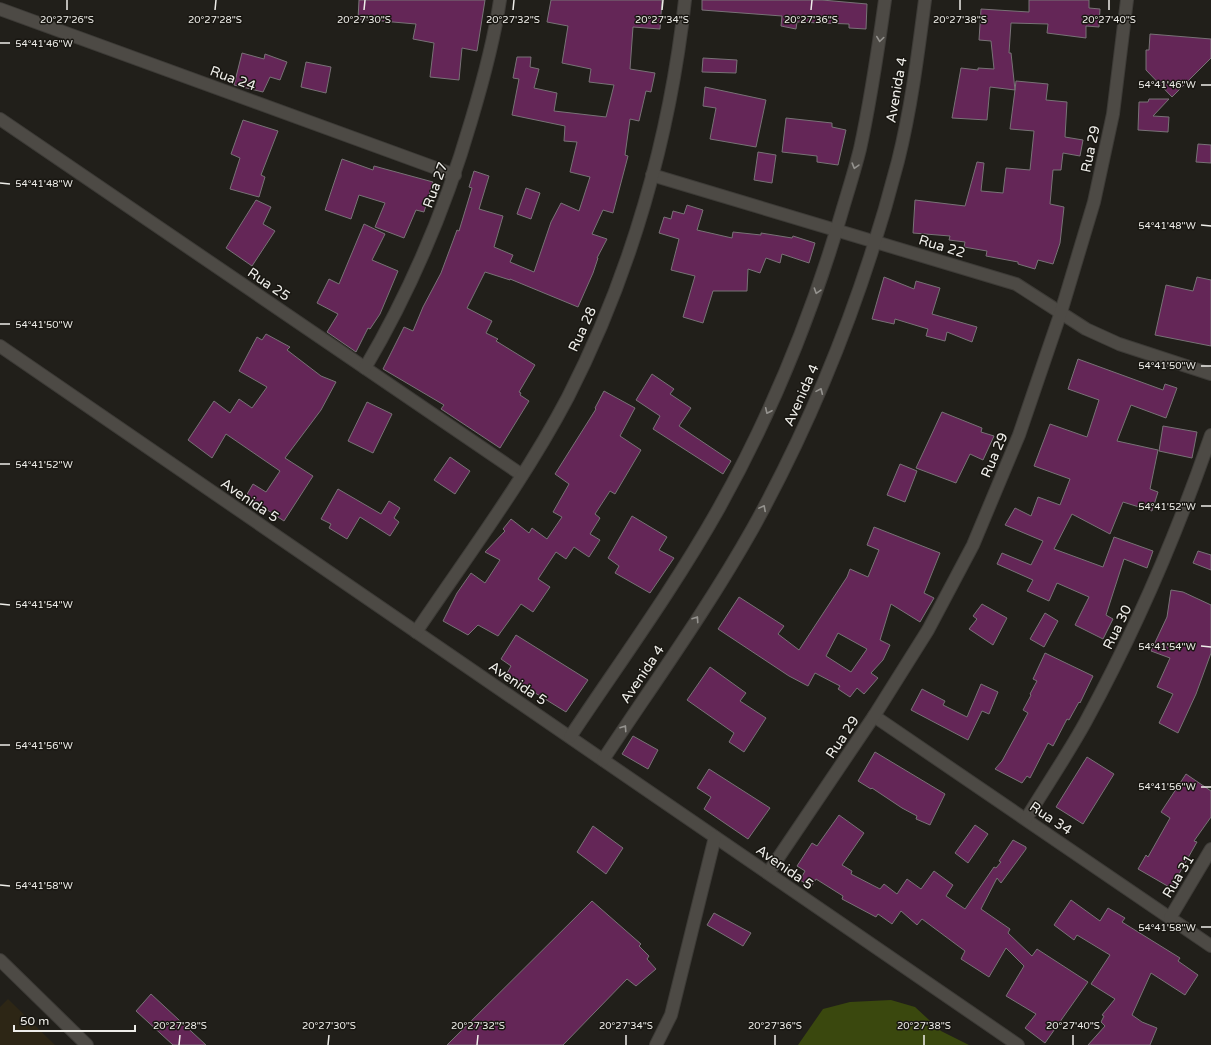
<svg xmlns="http://www.w3.org/2000/svg" width="1211" height="1045" font-family="'Varela Round',sans-serif">
  <style>
    .industrial { fill: #2d2615 }
    .green { fill: #3a480e }
    .building { fill: #642657; stroke: #787276; fill-rule: evenodd }
    .lines { fill: none; stroke-linecap: round; stroke-linejoin: round }
    .minor-casing { stroke: #3d3b37; stroke-width: 14 }
    .minor { stroke: #4d4a45; stroke-width: 12 }
    .oneway { stroke: #95938f }
    .ticks { fill: none; stroke: #eeede9; stroke-width: 1.5 }
    .labels { text-anchor: middle; stroke-width: 3; stroke-linejoin: round; paint-order: stroke }
    .street-label { font-size: 14px; fill: #eeede9; stroke: #181611 }
    .ticks-label { font-size: 10px; text-anchor: middle; fill: #eeede9; stroke: #181611; stroke-width: 3; stroke-linejoin: round; paint-order: stroke }
  </style>
  <rect width="100%" height="100%" fill="#211f1a"/>
  <polygon class="industrial" points="8,999 55,1045 0,1045 0,1007"/>
  <polygon class="green" points="891,1000 915,1007 941,1031 969,1045 798,1045 823,1009 850,1002"/>
  <g class="building">
    <polygon points="359,0 485,0 477,51 462,48 459,80 430,77 434,43 413,39 416,24 358,19"/>
    <polygon points="551,0 662,0 660,29 633,27 630,69 655,73 651,92 646,91 639,121 630,119 625,155 628,156 613,213 603,210 592,234 607,239 597,258 598,258 593,273 578,307 510,279 510,280 485,272 467,308 492,321 486,333 498,339 496,341 535,365 519,392 521,393 520,395 529,401 500,448 441,409 444,405 383,369 404,327 413,331 423,307 441,273 457,230 459,231 472,188 469,187 474,171 489,176 479,209 503,216 494,247 513,255 510,262 534,272 551,222 561,203 579,211 590,177 570,172 577,142 564,141 565,126 512,115 519,79 513,78 517,57 531,57 530,67 539,69 534,88 557,93 554,111 606,117 614,85 589,82 591,69 562,63 568,26 547,22"/>
    <polygon points="702,0 822,0 867,4 866,29 849,28 849,24 797,22 796,29 781,26 782,16 702,10"/>
    <polygon points="1029,0 1089,0 1089,8 1100,9 1099,27 1086,26 1086,38 1047,33 1048,24 1011,23 1009,53 1011,53 1015,90 1016,81 1048,84 1046,100 1067,102 1065,137 1083,140 1080,156 1063,153 1061,170 1053,170 1050,204 1064,207 1060,243 1053,264 1038,260 1035,269 1018,264 1018,262 986,256 987,251 964,247 965,242 949,240 950,236 913,233 915,200 965,206 977,162 984,163 981,191 1003,193 1006,168 1030,170 1034,131 1010,129 1015,90 990,87 987,120 952,118 961,68 978,70 978,68 994,69 991,41 979,40 981,9 1029,12"/>
    <polygon points="1150,34 1211,39 1211,58 1172,97 1146,70 1146,50 1149,50"/>
    <polygon points="242,53 264,59 265,54 287,62 280,80 270,77 263,92 234,85"/>
    <polygon points="703,58 737,60 736,73 702,72"/>
    <polygon points="306,62 331,67 326,93 301,87"/>
    <polygon points="705,87 766,100 756,147 710,139 716,108 703,106"/>
    <polygon points="1149,99 1169,99 1153,116 1169,117 1168,132 1138,130 1139,102 1148,102"/>
    <polygon points="786,118 832,123 832,127 846,130 838,165 817,162 817,156 782,152"/>
    <polygon points="243,120 278,131 261,175 265,177 259,197 230,189 240,158 231,154"/>
    <polygon points="1198,144 1211,145 1211,163 1196,162"/>
    <polygon points="758,152 776,155 772,183 754,180"/>
    <polygon points="342,159 373,170 374,166 433,182 424,212 416,210 404,238 375,227 385,203 359,195 351,219 325,210"/>
    <polygon points="526,188 540,193 531,219 517,214"/>
    <polygon points="256,200 271,207 263,224 275,231 252,266 226,248"/>
    <polygon points="687,205 703,210 697,230 732,238 733,232 761,235 761,233 792,238 793,236 815,243 809,263 782,254 780,263 766,258 760,273 748,269 747,291 713,291 703,323 683,317 695,276 671,270 679,239 659,233 664,217 671,219 673,211 684,214"/>
    <polygon points="364,224 385,234 372,260 398,271 380,314 370,329 368,328 356,352 327,332 338,314 317,303 329,279 339,284"/>
    <polygon points="884,277 914,289 916,281 940,288 932,314 977,327 972,342 947,332 945,341 926,336 928,329 895,319 894,324 872,319"/>
    <polygon points="1197,277 1211,280 1211,346 1155,335 1166,285 1193,291"/>
    <polygon points="266,334 290,347 287,350 321,376 336,382 321,410 285,458 313,476 284,521 246,496 253,484 266,492 280,471 226,434 212,458 188,440 214,401 230,413 239,399 252,408 267,387 239,371 257,337 262,340"/>
    <polygon points="1078,359 1163,390 1165,384 1177,388 1166,418 1131,405 1117,441 1158,450 1150,489 1158,492 1152,511 1123,502 1110,534 1072,514 1054,549 1103,567 1114,537 1153,551 1147,568 1124,559 1106,615 1113,619 1103,639 1075,625 1089,597 1057,583 1049,601 1027,591 1033,580 997,564 1002,553 1031,565 1043,541 1005,525 1015,508 1031,516 1038,497 1060,505 1070,479 1034,466 1050,424 1087,437 1099,400 1068,389"/>
    <polygon points="652,374 674,389 670,394 691,408 679,426 731,461 723,474 653,429 660,416 636,400"/>
    <polygon points="604,391 635,408 620,436 641,450 615,494 610,491 595,514 600,518 590,534 600,540 589,557 574,547 566,559 556,552 538,579 550,587 533,612 521,604 498,636 478,625 468,635 443,621 457,593 471,573 485,583 500,560 485,552 505,531 503,529 511,519 529,533 532,528 547,539 562,517 553,512 569,484 555,474 596,409 595,408"/>
    <polygon points="367,402 392,414 373,453 348,441"/>
    <polygon points="942,412 982,428 981,432 994,436 983,460 970,454 956,483 916,468"/>
    <polygon points="1163,426 1197,432 1192,458 1159,451"/>
    <polygon points="450,457 470,471 455,494 434,480"/>
    <polygon points="900,464 917,471 905,502 887,495"/>
    <polygon points="338,489 381,514 389,501 400,508 394,518 399,522 390,536 360,517 347,539 329,528 331,524 321,519"/>
    <polygon points="632,516 667,537 659,550 674,558 650,593 615,573 619,566 608,558"/>
    <path d="M874,527L940,553L924,593L934,598L920,622L891,604L880,640L890,645L883,660L871,673L878,678L864,694L857,688L850,697L838,689L840,686L815,673L808,686L789,676L718,629L739,597L784,626L778,634L799,650L847,577L850,569L868,577L879,550L867,545ZM838,633L867,649L851,672L826,656Z"/>
    <polygon points="1198,551 1211,555 1211,570 1193,563"/>
    <polygon points="1171,590 1183,592 1211,605 1211,653 1196,694 1178,733 1159,723 1173,694 1157,687 1170,658 1151,651 1167,617"/>
    <polygon points="982,604 1007,618 993,645 969,629 977,619 973,616"/>
    <polygon points="1045,613 1058,621 1044,647 1030,639"/>
    <polygon points="516,635 588,680 566,712 506,675 511,666 501,659"/>
    <polygon points="1045,653 1093,676 1080,703 1079,702 1069,720 1067,719 1053,746 1048,743 1030,778 1027,776 1022,783 995,769 1002,761 1028,713 1023,710 1031,695 1030,694 1037,681 1033,679"/>
    <polygon points="710,667 746,693 740,701 766,718 744,752 729,742 734,733 687,700"/>
    <polygon points="981,684 998,692 989,714 982,711 968,740 911,710 922,689 945,701 943,705 967,717"/>
    <polygon points="633,736 658,750 648,769 622,754"/>
    <polygon points="875,752 945,794 930,825 916,819 917,816 902,808 872,788 871,789 858,781"/>
    <polygon points="1087,757 1114,774 1083,824 1056,807"/>
    <polygon points="709,769 770,808 748,839 704,809 711,797 697,788"/>
    <polygon points="1186,774 1211,791 1211,817 1194,841 1197,842 1171,888 1138,869 1146,855 1148,857 1170,818 1161,812"/>
    <polygon points="839,815 864,833 842,865 852,871 851,874 880,889 884,884 897,894 907,879 921,889 934,871 953,885 946,896 965,909 994,867 996,868 1001,862 999,861 1013,840 1026,847 1026,849 1001,883 997,878 981,909 1010,929 1008,933 1032,956 1037,949 1088,982 1045,1043 1025,1028 1036,1014 1006,996 1024,966 1006,948 989,977 961,959 965,951 922,919 917,925 901,911 892,924 878,914 876,917 842,899 843,896 816,879 811,887 800,880 805,871 797,866 812,843 817,846"/>
    <polygon points="975,825 988,834 968,863 955,853"/>
    <polygon points="593,826 623,848 606,874 577,852"/>
    <polygon points="1071,900 1100,921 1108,908 1125,918 1122,922 1180,958 1178,961 1198,975 1185,995 1151,973 1132,1015 1142,1022 1157,1028 1150,1045 1088,1045 1105,1026 1101,1022 1104,1016 1102,1015 1115,999 1091,984 1110,955 1077,935 1074,940 1054,925"/>
    <polygon points="592,901 641,944 639,946 649,956 647,959 656,969 636,986 627,979 563,1045 447,1045"/>
    <polygon points="714,913 751,933 743,946 707,925"/>
    <polygon points="151,994 206,1045 173,1045 136,1011"/>
  </g>
  <g class="lines">
    <defs>
      <g id="minor">
        <polyline points="0,9 455,175"/>
        <polyline points="0,119 522,475"/>
        <polyline points="652,175 1016,284 1086,329 1119,344 1211,374"/>
        <polyline points="0,346 1018,1045"/>
        <path d="M365,368C411,290 446,207 471,121C483,81 494,41 500,0"/>
        <path d="M416,632C468,555 525,479 568,397C631,274 670,137 685,0"/>
        <polyline points="874,716 1211,946"/>
        <path d="M570,737C620,662 674,588 719,508C772,413 813,312 843,208C849,188 855,169 860,149C871,99 878,50 885,0"/>
        <path d="M603,760C654,683 708,608 753,528C817,412 865,289 898,161C911,109 918,54 925,0"/>
        <path d="M1026,819C1046,786 1068,754 1086,721C1136,629 1177,534 1211,435"/>
        <polyline points="768,873 874,716 928,630 973,545 1019,435 1061,312 1094,202 1113,114 1127,0"/>
        <polyline points="1170,918 1211,849"/>
        <polyline points="0,960 87,1045"/>
        <polyline points="656,1045 671,1015 715,837"/>
      </g>
    </defs>
    <use href="#minor" class="minor-casing"/>
    <use href="#minor" class="minor"/>
  </g>
  <defs><path id="oneway-chevron" d="M-2-3.5L2.5 0L-2 3.5" fill="none" stroke-width="1.6" stroke-linecap="round" stroke-linejoin="round"/></defs>
  <g class="oneway">
    <use href="#oneway-chevron" transform="translate(880 39) rotate(98)"/>
    <use href="#oneway-chevron" transform="translate(855 166) rotate(106)"/>
    <use href="#oneway-chevron" transform="translate(817 291) rotate(108)"/>
    <use href="#oneway-chevron" transform="translate(820 391) rotate(-66)"/>
    <use href="#oneway-chevron" transform="translate(768 411) rotate(115)"/>
    <use href="#oneway-chevron" transform="translate(763 508) rotate(-62)"/>
    <use href="#oneway-chevron" transform="translate(696 619) rotate(-56)"/>
    <use href="#oneway-chevron" transform="translate(624 728) rotate(-56)"/>
  </g>
  <path class="ticks" d="M67,10V0M215,10L216,0M364,10L365,0M513,10L514,0M662,10L663,0M811,10L812,0M960,10V0M1109,10V0M0,43H10M1201,85H1211M0,183L10,184M1201,225L1211,226M0,324H10M1201,366H1211M0,464H10M1201,506H1211M0,604L10,605M1201,646L1211,647M0,745H10M1201,787H1211M0,885L10,886M1201,927H1211M179,1045L180,1035M328,1045L329,1035M477,1045L478,1035M626,1045V1035M775,1045V1035M924,1045V1035M1073,1045V1035"/>
  <g class="labels">
    <g class="street-label">
      <text transform="translate(233 78) rotate(20)" y="5">Rua 24</text>
      <text transform="translate(896 90) rotate(-80)" y="5">Avenida 4</text>
      <text transform="translate(1090 149) rotate(-78)" y="5">Rua 29</text>
      <text transform="translate(435 185) rotate(-70)" y="5">Rua 27</text>
      <text transform="translate(942 246) rotate(17)" y="5">Rua 22</text>
      <text transform="translate(269 284) rotate(34)" y="5">Rua 25</text>
      <text transform="translate(582 329) rotate(-65)" y="5">Rua 28</text>
      <text transform="translate(801 395) rotate(-66)" y="5">Avenida 4</text>
      <text transform="translate(994 455) rotate(-67)" y="5">Rua 29</text>
      <text transform="translate(250 500) rotate(34)" y="5">Avenida 5</text>
      <text transform="translate(1117 627) rotate(-64)" y="5">Rua 30</text>
      <text transform="translate(642 674) rotate(-56)" y="5">Avenida 4</text>
      <text transform="translate(518 683) rotate(34)" y="5">Avenida 5</text>
      <text transform="translate(842 737) rotate(-56)" y="5">Rua 29</text>
      <text transform="translate(1051 818) rotate(34)" y="5">Rua 34</text>
      <text transform="translate(785 867) rotate(35)" y="5">Avenida 5</text>
      <text transform="translate(1178 876) rotate(-59)" y="5">Rua 31</text>
    </g>
  </g>
  <g class="ticks-label">
    <text x="67" y="23">20°27'26"S</text>
    <text x="215" y="23">20°27'28"S</text>
    <text x="364" y="23">20°27'30"S</text>
    <text x="513" y="23">20°27'32"S</text>
    <text x="662" y="23">20°27'34"S</text>
    <text x="811" y="23">20°27'36"S</text>
    <text x="960" y="23">20°27'38"S</text>
    <text x="1109" y="23">20°27'40"S</text>
    <text x="44" y="47">54°41'46"W</text>
    <text x="1167" y="88">54°41'46"W</text>
    <text x="44" y="187">54°41'48"W</text>
    <text x="1167" y="229">54°41'48"W</text>
    <text x="44" y="328">54°41'50"W</text>
    <text x="1167" y="369">54°41'50"W</text>
    <text x="44" y="468">54°41'52"W</text>
    <text x="1167" y="510">54°41'52"W</text>
    <text x="44" y="608">54°41'54"W</text>
    <text x="1167" y="650">54°41'54"W</text>
    <text x="44" y="749">54°41'56"W</text>
    <text x="1167" y="790">54°41'56"W</text>
    <text x="44" y="889">54°41'58"W</text>
    <text x="1167" y="931">54°41'58"W</text>
    <text x="180" y="1029">20°27'28"S</text>
    <text x="329" y="1029">20°27'30"S</text>
    <text x="478" y="1029">20°27'32"S</text>
    <text x="626" y="1029">20°27'34"S</text>
    <text x="775" y="1029">20°27'36"S</text>
    <text x="924" y="1029">20°27'38"S</text>
    <text x="1073" y="1029">20°27'40"S</text>
  </g>
  <path d="M14 1025v6h121v-6" fill="none" stroke="#eeede9" stroke-width="2"/>
  <text x="20" y="1025" font-size="12" fill="#eeede9" stroke="#181611" stroke-width="3" paint-order="stroke">50 m</text>
</svg>
